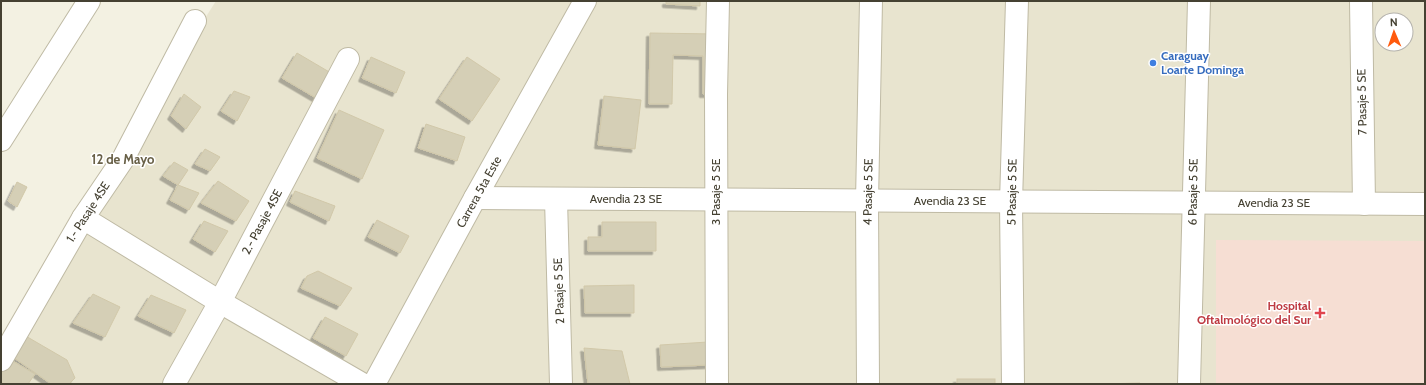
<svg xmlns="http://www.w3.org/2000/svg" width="1426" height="385" font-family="Cabin,sans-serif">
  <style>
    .residential { fill: #e8e4cf; fill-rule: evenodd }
    .medical { fill: #f6ded3 }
    .building { fill: #d5cfb6; stroke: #d1c8a9; filter: url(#shadow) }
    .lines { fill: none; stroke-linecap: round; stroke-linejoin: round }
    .minor-casing { stroke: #bfbaa4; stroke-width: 24 }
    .minor { stroke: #fff; stroke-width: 22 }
    .shop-dot { fill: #3f7fe0; stroke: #fff; stroke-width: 1.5 }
    .health-dot { fill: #e0444e; stroke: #fff; stroke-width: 1.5 }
    .labels { text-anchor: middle; stroke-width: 3; stroke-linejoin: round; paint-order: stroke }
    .shop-label { font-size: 12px; font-weight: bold; fill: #366cbe; stroke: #fff; text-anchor: start }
    .street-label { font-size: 12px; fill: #454132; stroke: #fff }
    .health-label { font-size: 12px; font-weight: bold; fill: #be3a42; stroke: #fff; text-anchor: end }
    .neighbourhood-label { font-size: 13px; font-weight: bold; fill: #696148; stroke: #fff }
  </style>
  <defs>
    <filter id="shadow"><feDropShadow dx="-3.5" dy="3.5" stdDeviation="0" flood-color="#0004"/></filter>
  </defs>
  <rect width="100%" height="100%" fill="#f3f1e2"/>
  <path class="residential" d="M216,1H1425V384H7L1,378V338ZM1382,20H1406V44H1382Z"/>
  <polygon class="medical" points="1216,240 1425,241 1425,384 1216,384"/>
  <g class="building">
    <polygon points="666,1 700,1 700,6 666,4"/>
    <polygon points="650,33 717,34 716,94 703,94 703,56 673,55 672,104 649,104"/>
    <polygon points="297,53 331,73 316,98 282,78"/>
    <polygon points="371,57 405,72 396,93 362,78"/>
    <polygon points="467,57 500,79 472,121 439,99"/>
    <polygon points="234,91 250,97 237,121 221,111"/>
    <polygon points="184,94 201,107 186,129 171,116"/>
    <polygon points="604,96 641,100 635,149 598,145"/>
    <polygon points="339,110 384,130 362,179 317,158"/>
    <polygon points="426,124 465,137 457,161 418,148"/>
    <polygon points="205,149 220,157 210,171 195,164"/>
    <polygon points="174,162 188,170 178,185 163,176"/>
    <polygon points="218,181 249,201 236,221 201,203"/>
    <polygon points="17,182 27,187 17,207 8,201"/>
    <polygon points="178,185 199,193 189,210 170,200"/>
    <polygon points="295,191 335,206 329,221 290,202"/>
    <polygon points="377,220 409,236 400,253 368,237"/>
    <polygon points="204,221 228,231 215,252 193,239"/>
    <polygon points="602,222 656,222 656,251 588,251 588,237 602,237"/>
    <polygon points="318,271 352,288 340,306 301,288 307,276"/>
    <polygon points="634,285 634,313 585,313 584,286"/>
    <polygon points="93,294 120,307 105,337 73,323"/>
    <polygon points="151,295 186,310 174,333 138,316"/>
    <polygon points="325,317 358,334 346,356 313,338"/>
    <polygon points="24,335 67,360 75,378 69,384 51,384 10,355"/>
    <polygon points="708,342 709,365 661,367 660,345"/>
    <polygon points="584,348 622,351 630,384 588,384"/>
    <polygon points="11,360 35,374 28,384 4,384 1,382 1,373"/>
    <rect x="957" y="379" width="38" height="5"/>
    <polygon points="1140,383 1140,384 1101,384"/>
  </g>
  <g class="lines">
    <defs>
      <g id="minor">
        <polyline points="1361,1 1364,204"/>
        <polyline points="1,140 89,1"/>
        <polyline points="475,198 1425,204"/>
        <polyline points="556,199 561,384"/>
        <polyline points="83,218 220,302 362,384"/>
        <polyline points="1,360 83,218 123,159 195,21"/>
        <polyline points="174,384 220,302 348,59"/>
        <polyline points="374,384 475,198 585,1"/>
        <polyline points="717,384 716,94 718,1"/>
        <polyline points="868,384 867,201 871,1"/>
        <polyline points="1013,384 1011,202 1017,1"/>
        <polyline points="1189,384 1199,1"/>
      </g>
    </defs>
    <use href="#minor" class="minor-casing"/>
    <use href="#minor" class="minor"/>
  </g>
  <circle class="shop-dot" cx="1153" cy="63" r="4"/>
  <path class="health-dot" d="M1318 307h4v4h4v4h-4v4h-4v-4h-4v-4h4z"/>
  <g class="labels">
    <g class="shop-label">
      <text x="1161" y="60">Caraguay<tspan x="1161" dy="14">Loarte Dominga</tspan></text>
    </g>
    <g class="street-label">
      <text transform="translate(1362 102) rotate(-91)" y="4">7 Pasaje 5 SE</text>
      <text transform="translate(479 192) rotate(-61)" y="4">Carrera 5ta Este</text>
      <text transform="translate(716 192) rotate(-90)" y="4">3 Pasaje 5 SE</text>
      <text transform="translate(868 192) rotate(-89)" y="4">4 Pasaje 5 SE</text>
      <text transform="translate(1012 192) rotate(-89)" y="4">5 Pasaje 5 SE</text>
      <text transform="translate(1193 192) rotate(-89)" y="4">6 Pasaje 5 SE</text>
      <text x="626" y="203">Avendia 23 SE</text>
      <text x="950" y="205">Avendia 23 SE</text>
      <text x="1274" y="207">Avendia 23 SE</text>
      <text transform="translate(88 212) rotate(-57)" y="4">1.- Pasaje 4SE</text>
      <text transform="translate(262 222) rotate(-62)" y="4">2.- Pasaje 4SE</text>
      <text transform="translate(559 291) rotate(-92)" y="4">2 Pasaje 5 SE</text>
    </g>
    <g class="health-label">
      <text x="1311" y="310">Hospital<tspan x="1311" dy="14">Oftalmológico del Sur</tspan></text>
    </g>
    <g class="neighbourhood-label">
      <text x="123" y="164">12 de Mayo</text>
    </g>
  </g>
  <rect width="1426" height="385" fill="none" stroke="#454132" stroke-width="4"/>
  <g transform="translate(1394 32) rotate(358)"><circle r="19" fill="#ffffff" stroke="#b5b3ad"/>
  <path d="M0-3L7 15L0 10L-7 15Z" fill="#ff5a0d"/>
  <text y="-6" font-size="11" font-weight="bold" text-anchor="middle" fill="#454132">N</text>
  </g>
</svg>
